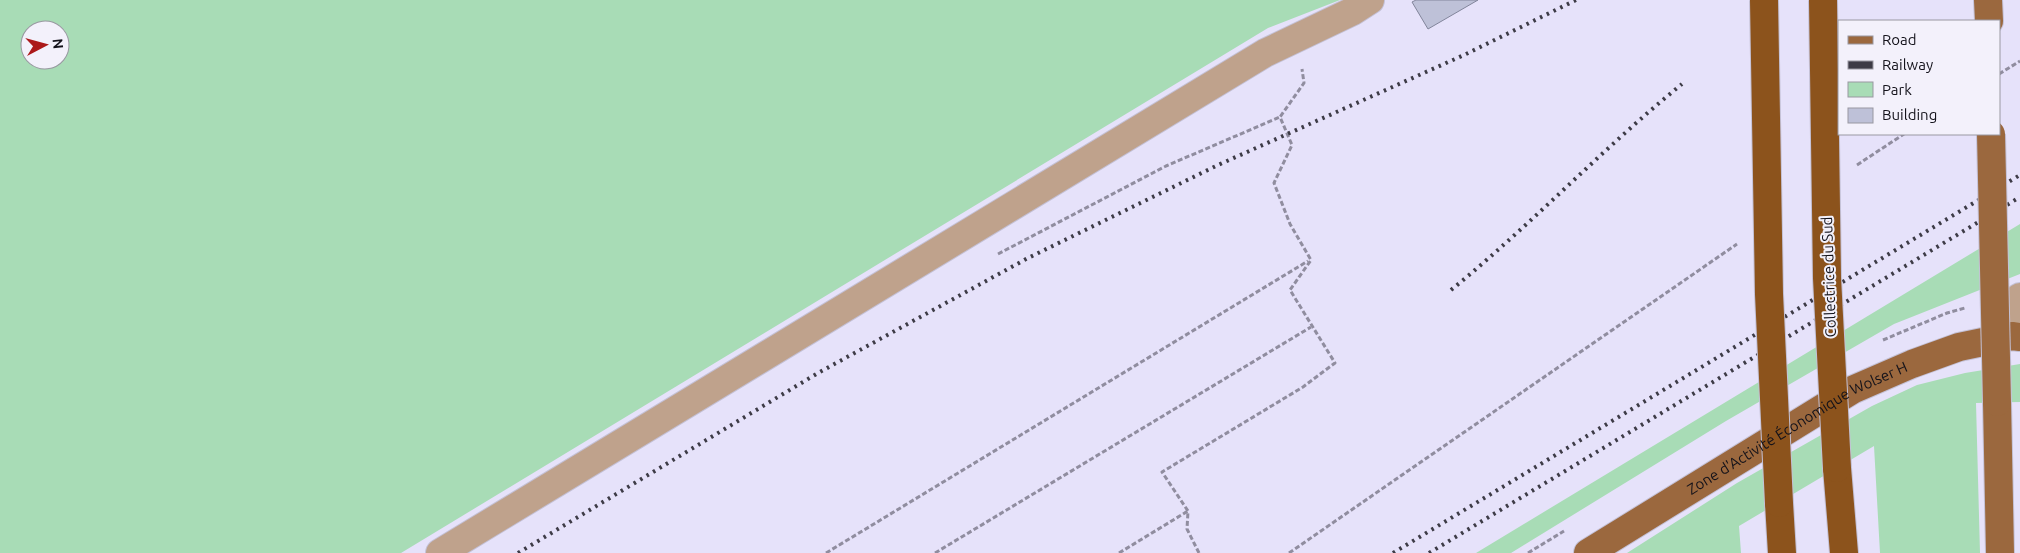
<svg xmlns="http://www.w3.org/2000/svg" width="2020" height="553" font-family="Ubuntu,sans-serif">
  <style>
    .green { fill: #a8dcb6; fill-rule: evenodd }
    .building { fill: #bec1d8; stroke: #82859b }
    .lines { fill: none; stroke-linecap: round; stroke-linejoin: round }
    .minor-casing { stroke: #c4c1d6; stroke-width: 30 }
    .major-casing { stroke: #c4c1d6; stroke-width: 30 }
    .highway-casing { stroke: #c4c1d6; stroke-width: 30 }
    .path { stroke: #908d9f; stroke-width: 3; stroke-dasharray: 5 2.5; stroke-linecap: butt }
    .minor { stroke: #bfa28c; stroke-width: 28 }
    .major { stroke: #9b683e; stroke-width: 28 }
    .highway { stroke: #8c531c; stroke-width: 28 }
    .rail { stroke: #3d3b46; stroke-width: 4; stroke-dasharray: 2.5 5; stroke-linecap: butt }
    .major-bridge-casing { stroke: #c4c1d6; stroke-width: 30; stroke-linecap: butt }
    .highway-bridge-casing { stroke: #c4c1d6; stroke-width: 30; stroke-linecap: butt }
    .major-bridge { stroke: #9b683e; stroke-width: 28 }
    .highway-bridge { stroke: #8c531c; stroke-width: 28 }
    .labels { text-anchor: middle; stroke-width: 4; stroke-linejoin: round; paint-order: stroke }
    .street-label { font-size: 15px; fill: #13121a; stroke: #f3f1fb }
  </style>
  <rect width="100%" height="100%" fill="#e6e2fa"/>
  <g class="green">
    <path d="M0,0H1340L1268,28L401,553H0ZM30,30H60V60H30Z"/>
    <polygon points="2020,224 2020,274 1894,324 1726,421 1511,553 1476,553"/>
    <polygon points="2020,364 2020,402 1976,403 1980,553 1880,553 1874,446 1739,526 1741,553 1627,553 1737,483 1872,406 1917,385 1965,373"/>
  </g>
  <polygon class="building" points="1416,0 1478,0 1428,29 1412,2"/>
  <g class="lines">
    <defs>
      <g id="minor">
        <polyline points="2012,336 2016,300 2020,297"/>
        <polyline points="440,553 1265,53 1353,11 1370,0"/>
      </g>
      <g id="major">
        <polyline points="1988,0 1989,21"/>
        <polyline points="1997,402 2000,553"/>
        <path id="s1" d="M1588,553L1852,390L1912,364L1959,347L2012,336L2020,337"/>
      </g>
      <g id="highway">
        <polyline points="1837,468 1844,553"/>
        <polyline points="1779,503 1782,553"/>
      </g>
    </defs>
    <use href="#minor" class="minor-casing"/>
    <use href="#major" class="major-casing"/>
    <use href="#highway" class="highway-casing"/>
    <g class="path">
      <polyline points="1999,74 2020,61"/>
      <polyline points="1857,165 1904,134"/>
      <polyline points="998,254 1166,166 1280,117"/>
      <polyline points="1883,340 1947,313 1965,308"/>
      <polyline points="826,553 1308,261"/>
      <polyline points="935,553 1311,327"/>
      <polyline points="1119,553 1188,511"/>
      <polyline points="1199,553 1187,529 1188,511 1162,472 1303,387 1335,363 1290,290 1311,260 1290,224 1274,183 1292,145 1280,117 1304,83 1302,69"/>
      <polyline points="1289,553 1737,244"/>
      <polyline points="1528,553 1564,531"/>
    </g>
    <use href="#minor" class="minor"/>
    <use href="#major" class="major"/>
    <use href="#highway" class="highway"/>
    <g class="rail">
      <path d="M1451,290C1531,225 1602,149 1682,84"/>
      <polyline points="518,553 818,373 1028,258 1218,165 1464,55 1576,0"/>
      <polyline points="1393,553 2020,175"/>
      <polyline points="1429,553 2020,197"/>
    </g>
    <defs>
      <polyline id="major-bridge" points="1991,134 1997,402"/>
      <g id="highway-bridge">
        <polyline points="1764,0 1769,294 1779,503"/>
        <polyline points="1823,0 1827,278 1837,468"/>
      </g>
    </defs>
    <use href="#major-bridge" class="major-bridge-casing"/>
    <use href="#highway-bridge" class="highway-bridge-casing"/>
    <use href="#major-bridge" class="major-bridge"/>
    <use href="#highway-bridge" class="highway-bridge"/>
  </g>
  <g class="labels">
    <g class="street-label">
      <text transform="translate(1829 277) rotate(-92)" y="5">Collectrice du Sud</text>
      <text dy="5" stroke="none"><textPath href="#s1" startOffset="244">Zone d'Activité Économique Wolser H</textPath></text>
    </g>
  </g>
  <rect x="1838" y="20" width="162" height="115" fill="#f3f1fb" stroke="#9998a1"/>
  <rect x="1848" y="36" width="25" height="8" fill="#9b683e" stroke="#9998a1"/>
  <text x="1882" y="45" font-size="15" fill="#13121a">Road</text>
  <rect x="1848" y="61" width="25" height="8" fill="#3d3b46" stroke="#9998a1"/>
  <text x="1882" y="70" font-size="15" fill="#13121a">Railway</text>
  <rect x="1848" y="82" width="25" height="15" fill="#a8dcb6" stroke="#9998a1"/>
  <text x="1882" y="95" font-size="15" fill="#13121a">Park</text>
  <rect x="1848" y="108" width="25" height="15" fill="#bec1d8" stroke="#9998a1"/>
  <text x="1882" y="120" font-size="15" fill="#13121a">Building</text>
  <g transform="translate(45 45) rotate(84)"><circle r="24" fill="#f3f1fb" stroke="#9998a1"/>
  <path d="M0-4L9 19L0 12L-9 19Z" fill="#ac191a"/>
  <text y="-8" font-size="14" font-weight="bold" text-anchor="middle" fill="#13121a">N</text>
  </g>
</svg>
